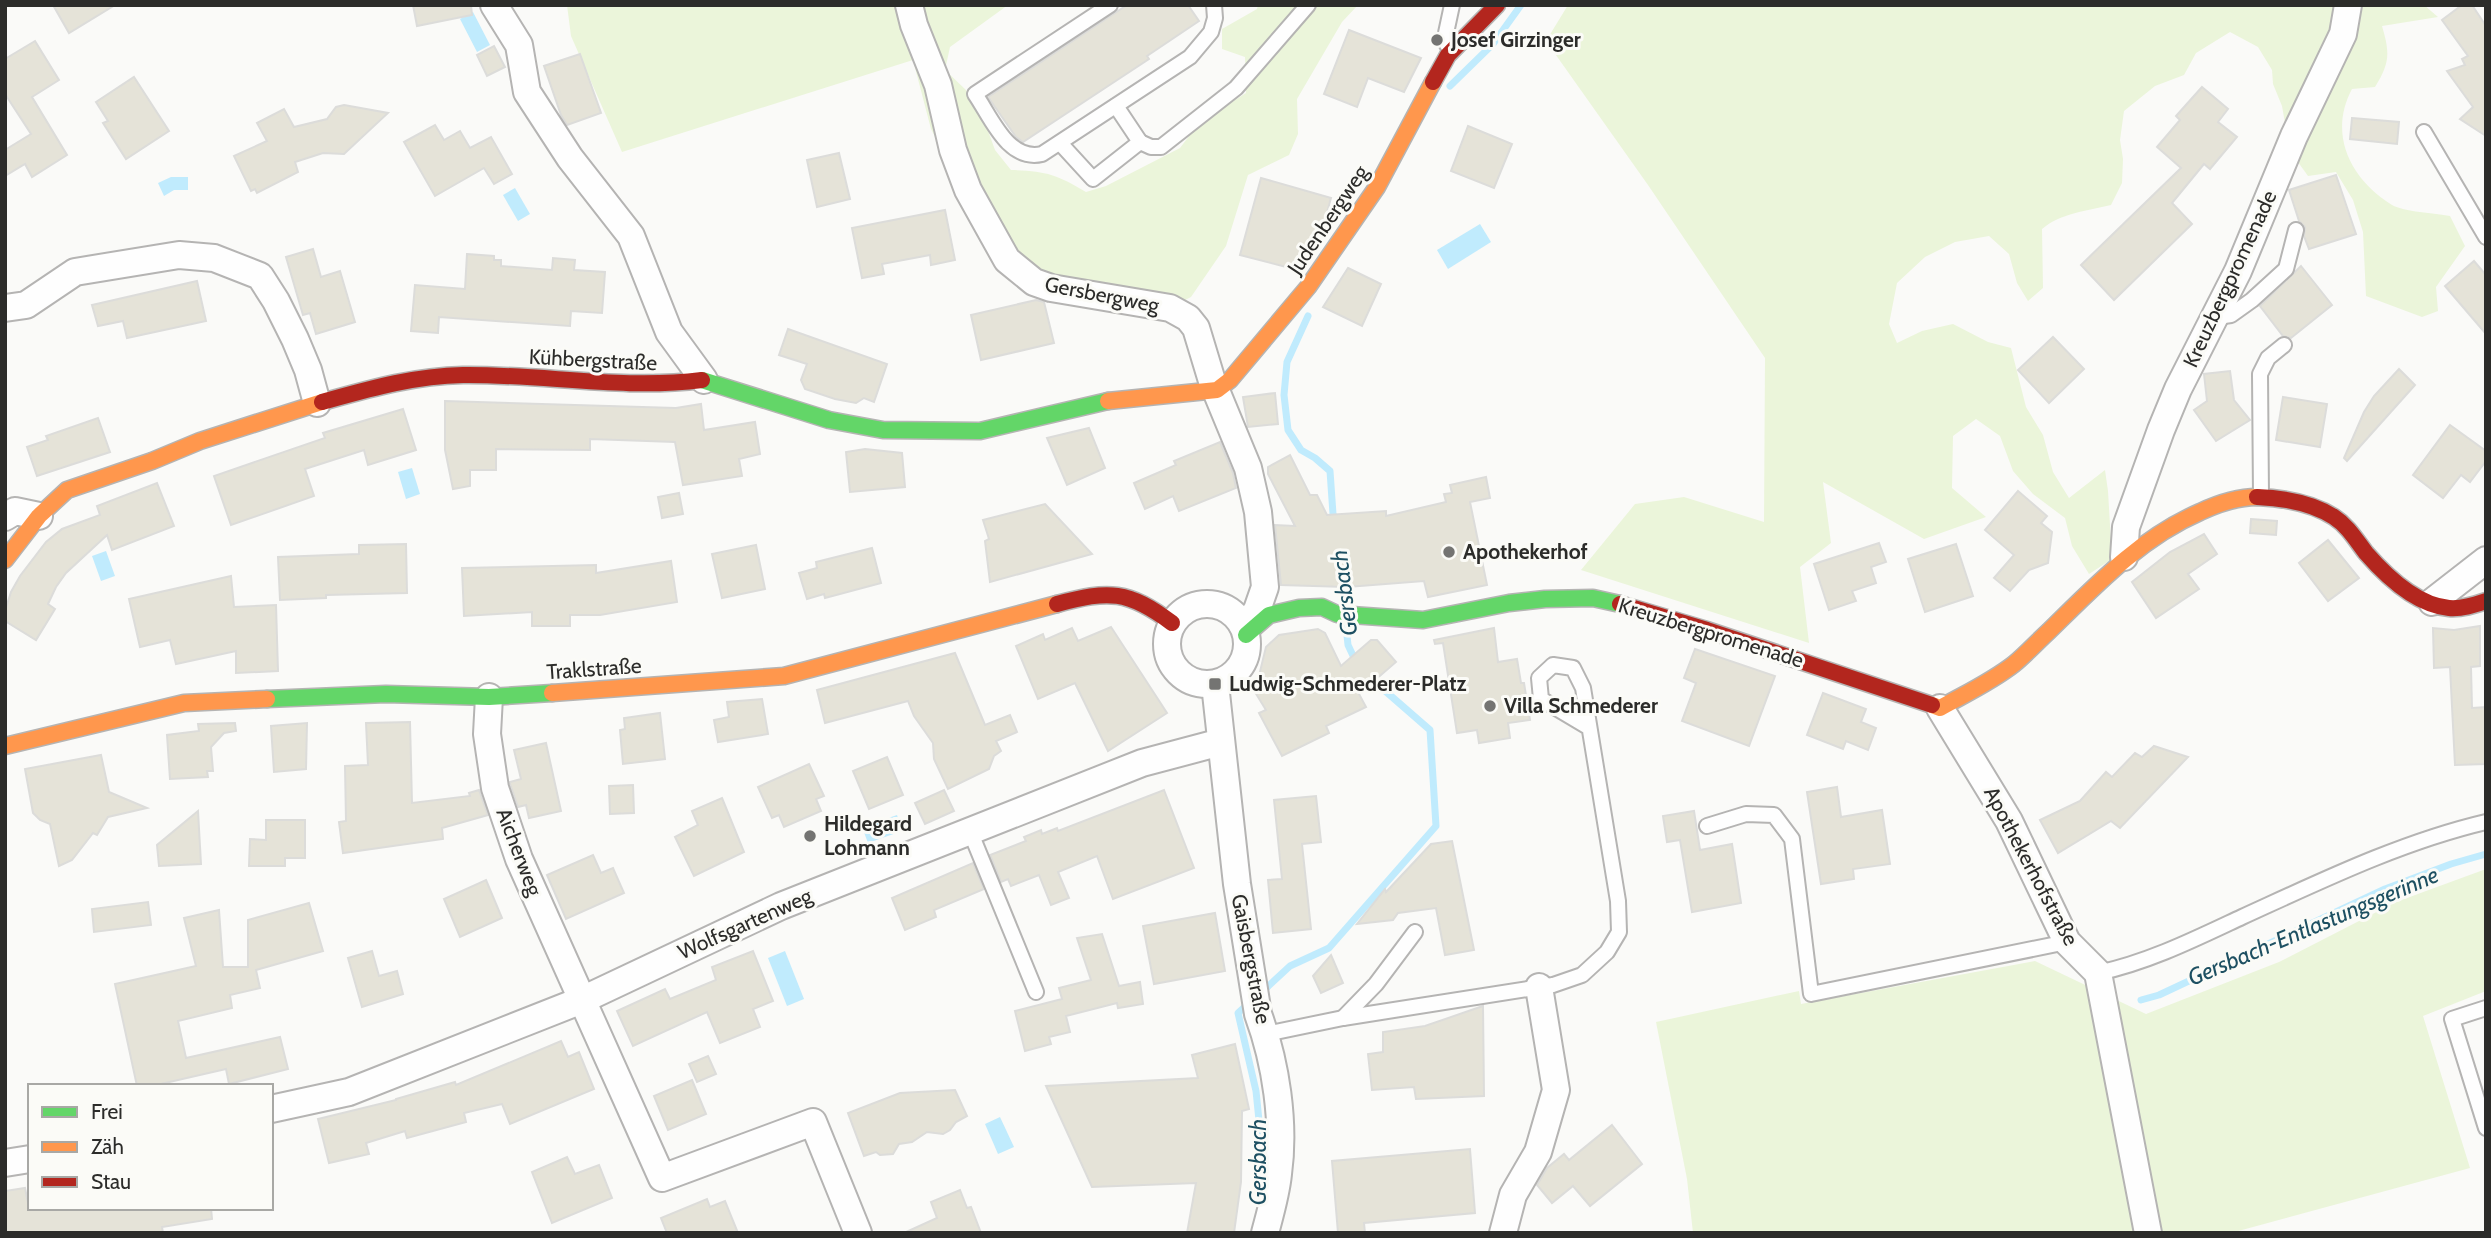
<svg xmlns="http://www.w3.org/2000/svg" width="2491" height="1238" font-family="Cabin,sans-serif">
  <style>
    .green { fill: #ebf5da }
    .water { fill: #c0ebfd }
    .lines { fill: none; stroke-linecap: round; stroke-linejoin: round }
    .stream { stroke: #c0ebfd; stroke-width: 7 }
    .building { fill: #e5e3d8; stroke: #dcdcda; stroke-width: 2 }
    .lane-casing { stroke: #b5b4b3; stroke-width: 18 }
    .street-casing { stroke: #b5b4b3; stroke-width: 30 }
    .fast-casing { stroke: #b5b4b3; stroke-width: 19 }
    .slow-casing { stroke: #b5b4b3; stroke-width: 19 }
    .jam-casing { stroke: #b5b4b3; stroke-width: 19 }
    .lane { stroke: #fefefe; stroke-width: 14 }
    .street { stroke: #fefefe; stroke-width: 26 }
    .fast { stroke: #63d668; stroke-width: 16 }
    .slow { stroke: #ff974d; stroke-width: 16 }
    .jam { stroke: #b3261e; stroke-width: 16 }
    .poi-dot { fill: #747472; stroke: #fbfbf7; stroke-width: 2.5 }
    .labels { text-anchor: middle; stroke-width: 6; stroke-linejoin: round; paint-order: stroke }
    .poi-label { font-size: 21px; font-weight: bold; fill: #2c2c2a; stroke: #fbfbf7; text-anchor: start }
    .street-label { font-size: 21px; fill: #2c2c2a; stroke: #fbfbf7 }
    .water-label { font-size: 23px; font-style: italic; fill: #1e5062; stroke: #fbfbf7 }
  </style>
  <rect width="100%" height="100%" fill="#fafaf8"/>
  <g class="green">
    <path d="M567,5H1008L950,47L945,70L966,90L983,117L995,150L1011,170C1046,171 1056,174 1086,192L1106,186L1180,148L1199,123L1246,93L1245,57L1222,49V29L1257,9L1258,5H1358L1342,22L1297,99L1298,134L1289,155L1248,175L1226,246L1191,297L1152,317L1080,307L1031,293L1001,264L931,129L913,60L622,152L571,36Z"/>
    <path d="M1568,5H2424L2438,17L2382,26C2390,53 2390,63 2375,87L2352,89C2328,134 2350,179 2392,205C2404,212 2435,213 2450,216L2465,246L2436,287L2438,311L2422,317L2366,296L2363,232L2353,200L2336,172L2308,176L2290,151L2282,106L2273,84L2272,70L2258,47L2230,32L2196,53L2184,75L2155,86L2124,111L2120,140L2123,159L2122,183L2111,205C2087,211 2061,213 2042,229L2043,288L2028,301L2017,283L2009,254L1989,236L1955,242L1925,257L1897,283L1889,324L1897,343L1922,331L1953,324L1988,342L2011,348L2026,407L2043,435L2053,472L2069,498L2105,470L2108,491L2112,559L2089,574L2072,546L2065,518L2033,494L2013,471L2000,436L1976,419L1953,436L1952,488L1986,517L1924,539L1823,482L1831,543L1800,567L1809,643L1581,570L1635,504L1684,497L1764,522L1765,358L1648,185L1546,41Z"/>
    <polygon points="2486,869 2486,991 2423,1016 2470,1168 2231,1233 1693,1233 1687,1179 1656,1022 1799,991 1801,1004 2035,961 2146,1014 2279,962 2396,902"/>
  </g>
  <g class="water">
    <polygon points="473,12 490,45 477,52 460,19"/>
    <polygon points="171,177 188,177 188,190 174,190 164,196 158,183"/>
    <polygon points="515,188 530,214 518,221 503,195"/>
    <polygon points="1480,224 1491,242 1448,269 1437,250"/>
    <polygon points="412,468 420,494 406,499 398,472"/>
    <polygon points="106,551 115,576 101,581 92,556"/>
    <polygon points="897,815 902,831 868,843 862,827"/>
    <polygon points="785,951 804,999 787,1006 768,958"/>
    <polygon points="1000,1117 1014,1147 998,1154 985,1124"/>
  </g>
  <g class="lines">
    <g class="stream">
      <polyline points="1450,86 1493,44 1521,5"/>
      <polyline points="1308,316 1287,362 1284,395 1288,430 1301,450 1315,458 1330,471 1333,514 1336,521"/>
      <polyline points="1342,577 1344,604"/>
      <polyline points="1346,626 1348,645 1356,662"/>
      <polyline points="1262,992 1290,966 1329,948 1436,826 1430,730 1368,676"/>
      <polyline points="2141,1000 2159,995 2385,889 2451,864 2486,854"/>
      <polyline points="1250,1002 1238,1013 1256,1091 1262,1150 1261,1200"/>
    </g>
  </g>
  <g class="building">
    <polygon points="53,5 115,5 69,33"/>
    <polygon points="413,5 471,5 472,15 417,26"/>
    <polygon points="1127,5 1188,5 1199,21 1147,56 1149,59 1023,142 1016,137 988,97"/>
    <polygon points="2462,5 2472,5 2486,26 2486,136 2460,119 2473,107 2447,71 2465,65 2462,59 2468,56 2442,20"/>
    <polygon points="1349,30 1421,58 1404,92 1368,78 1357,107 1324,94"/>
    <polygon points="35,41 59,80 32,97 67,155 32,177 25,164 5,176 5,150 31,134 5,94 5,59"/>
    <polygon points="494,46 505,67 487,76 477,55"/>
    <polygon points="580,54 601,113 567,125 561,115 544,66"/>
    <polygon points="134,77 169,131 126,159 103,123 108,121 96,102"/>
    <polygon points="2202,87 2228,109 2218,122 2237,137 2210,169 2204,164 2172,203 2192,224 2114,300 2081,265 2181,168 2157,147 2180,120 2176,116"/>
    <polygon points="344,105 388,113 344,154 323,153 295,162 298,172 257,193 255,189 251,191 234,156 267,141 257,123 284,109 294,127 327,119 336,107"/>
    <polygon points="2352,118 2399,122 2397,144 2350,139"/>
    <polygon points="435,125 444,140 460,131 470,148 491,137 512,174 494,184 484,168 435,196 404,142"/>
    <polygon points="1468,126 1512,144 1494,188 1451,171"/>
    <polygon points="839,153 850,199 817,207 807,160"/>
    <polygon points="2336,175 2356,234 2309,249 2304,236 2305,227 2299,221 2289,190"/>
    <polygon points="1261,178 1331,198 1323,227 1294,269 1240,255"/>
    <polygon points="945,210 955,260 931,265 930,255 882,264 884,274 862,278 852,228"/>
    <polygon points="313,249 321,277 340,271 355,322 316,334 310,313 303,315 286,257"/>
    <polygon points="467,254 494,256 494,260 501,260 501,266 552,270 553,258 575,260 574,270 605,272 602,313 571,311 570,326 439,317 438,333 411,331 415,285 465,289"/>
    <polygon points="2474,261 2486,275 2486,334 2445,286"/>
    <polygon points="2301,266 2332,305 2291,338 2283,336 2260,306"/>
    <polygon points="1348,268 1381,284 1362,326 1323,307"/>
    <polygon points="197,281 206,321 127,338 123,321 98,326 92,305"/>
    <polygon points="1036,300 1044,302 1054,343 981,360 971,315"/>
    <polygon points="788,329 887,364 874,402 864,398 856,403 835,399 805,389 801,380 807,364 779,355"/>
    <polygon points="2053,337 2084,369 2049,403 2018,370"/>
    <polygon points="2399,369 2415,385 2347,461 2344,458 2364,412 2374,396"/>
    <polygon points="2230,371 2234,400 2250,420 2216,441 2194,410 2207,401 2204,374"/>
    <polygon points="1275,393 1278,424 1248,427 1243,397"/>
    <polygon points="2283,397 2327,404 2320,447 2276,440"/>
    <polygon points="445,401 676,408 701,404 704,430 755,422 760,454 739,459 742,476 683,485 675,442 590,439 590,450 496,449 496,470 470,470 470,486 453,489 445,450"/>
    <polygon points="403,409 416,450 368,465 364,450 305,469 314,496 231,525 214,476 325,438 323,433"/>
    <polygon points="98,418 110,452 37,476 27,447 48,440 46,436"/>
    <polygon points="2450,425 2486,451 2486,461 2470,482 2461,475 2443,498 2413,475"/>
    <polygon points="1089,428 1105,468 1067,485 1047,438"/>
    <polygon points="1220,442 1233,473 1236,488 1179,511 1173,496 1145,509 1134,483 1176,465 1174,461"/>
    <polygon points="865,449 902,453 905,487 850,492 846,452"/>
    <polygon points="1290,455 1310,495 1317,495 1327,515 1386,511 1386,516 1446,502 1444,494 1452,493 1450,485 1486,477 1490,498 1470,502 1487,585 1428,597 1424,581 1347,587 1281,585 1275,525 1295,526 1268,474 1268,467"/>
    <polygon points="157,483 174,526 112,550 107,535 66,573 56,587 48,604 55,609 36,640 5,621 5,611 11,592 20,576 46,542 62,529 100,515 97,506"/>
    <polygon points="2018,491 2047,516 2041,523 2052,532 2048,563 2029,570 2010,591 1994,578 2014,555 1985,530"/>
    <polygon points="679,493 683,514 662,518 658,497"/>
    <polygon points="1045,504 1092,554 990,582 985,541 989,539 983,520"/>
    <polygon points="2251,519 2277,521 2276,535 2250,533"/>
    <polygon points="2204,534 2217,554 2188,574 2199,589 2156,618 2132,582 2170,552"/>
    <polygon points="2328,540 2359,578 2328,601 2299,563"/>
    <polygon points="1879,543 1886,562 1871,567 1876,583 1852,591 1856,601 1829,610 1814,564"/>
    <polygon points="406,544 407,593 326,595 326,598 280,600 278,557 359,554 359,545"/>
    <polygon points="1956,544 1973,596 1925,612 1908,559"/>
    <polygon points="756,545 765,589 722,598 712,554"/>
    <polygon points="872,548 881,583 825,598 824,594 807,599 799,573 817,568 816,562"/>
    <polygon points="671,561 677,602 600,615 570,615 570,626 532,626 532,612 464,616 462,568 596,565 596,573"/>
    <polygon points="231,576 234,607 276,605 278,671 236,673 236,651 176,664 170,640 140,647 129,599"/>
    <polygon points="2480,626 2480,666 2471,667 2472,708 2486,707 2486,764 2455,765 2450,667 2434,668 2433,628 2454,630"/>
    <polygon points="1111,627 1167,713 1108,751 1075,683 1038,699 1016,646 1043,634 1045,640 1072,628 1078,641"/>
    <polygon points="1494,628 1498,662 1517,659 1521,683 1524,683 1530,720 1508,723 1510,738 1479,743 1477,730 1457,733 1443,643 1435,644 1434,640"/>
    <polygon points="1318,629 1325,633 1341,666 1371,640 1377,640 1396,662 1359,694 1366,707 1326,726 1329,733 1282,756 1259,713 1266,710 1255,692 1266,647 1279,635"/>
    <polygon points="1695,649 1775,676 1749,746 1682,721 1696,683 1684,678"/>
    <polygon points="955,653 985,725 1010,715 1017,732 996,741 1001,751 994,756 989,769 948,789 934,759 933,743 914,716 908,701 825,723 817,690"/>
    <polygon points="1823,693 1866,709 1861,722 1876,728 1868,750 1846,741 1843,749 1807,735"/>
    <polygon points="762,699 768,734 718,742 714,720 729,717 727,702"/>
    <polygon points="660,713 665,759 623,764 620,730 625,729 624,718"/>
    <polygon points="410,722 412,803 470,796 469,793 479,790 488,815 442,828 443,839 343,853 339,822 346,821 345,766 368,765 366,723"/>
    <polygon points="235,723 236,731 224,733 211,747 213,771 207,771 208,777 170,779 167,735 199,731 198,724"/>
    <polygon points="307,723 306,769 274,772 271,726"/>
    <polygon points="546,743 561,811 529,818 526,805 518,807 510,784 510,782 521,779 514,750"/>
    <polygon points="2154,746 2188,757 2120,828 2111,821 2058,853 2040,820 2080,801 2106,772 2112,777 2135,753 2142,757"/>
    <polygon points="101,755 109,792 147,808 108,817 97,835 93,833 72,860 59,866 50,824 40,820 33,813 25,769"/>
    <polygon points="887,757 903,795 869,809 853,771"/>
    <polygon points="809,764 824,796 816,799 821,811 784,827 779,815 772,818 758,787"/>
    <polygon points="633,785 634,813 610,814 609,786"/>
    <polygon points="1837,787 1841,817 1882,810 1890,864 1853,869 1854,879 1821,884 1807,792"/>
    <polygon points="944,790 954,811 925,824 915,803"/>
    <polygon points="1164,790 1194,868 1113,899 1097,856 1058,872 1069,898 1051,905 1039,875 1011,886 1008,879 1001,882 990,855 1026,841 1024,837 1041,830 1042,834 1057,828 1058,831"/>
    <polygon points="1316,796 1321,842 1302,844 1311,929 1273,933 1268,880 1282,879 1274,800"/>
    <polygon points="722,798 744,852 694,876 675,837 698,825 692,811"/>
    <polygon points="198,811 201,864 159,866 157,845"/>
    <polygon points="1694,811 1700,850 1732,844 1741,903 1692,912 1680,840 1667,842 1663,816"/>
    <polygon points="266,820 305,820 305,858 285,858 285,866 249,866 250,839 266,840"/>
    <polygon points="1452,841 1474,950 1445,955 1436,908 1398,913 1393,920 1357,924 1385,889 1386,892 1431,844"/>
    <polygon points="593,855 601,873 613,868 624,893 566,919 547,875"/>
    <polygon points="973,863 984,889 934,910 936,917 905,930 892,898"/>
    <polygon points="486,880 502,918 460,937 444,899"/>
    <polygon points="148,902 151,925 94,932 92,909"/>
    <polygon points="309,903 323,951 256,970 260,988 230,995 232,1008 178,1021 186,1058 280,1037 288,1069 229,1084 226,1069 152,1086 137,1086 115,984 196,966 184,918 219,910 223,967 248,967 248,920"/>
    <polygon points="1215,913 1225,971 1154,984 1143,926"/>
    <polygon points="1102,934 1119,986 1140,982 1143,1004 1118,1008 1117,1003 1066,1016 1070,1032 1049,1037 1051,1044 1025,1051 1015,1011 1062,999 1059,988 1091,980 1077,938"/>
    <polygon points="372,951 379,976 397,971 403,994 362,1007 348,958"/>
    <polygon points="753,951 773,1001 753,1009 760,1027 720,1043 707,1012 633,1046 617,1011 665,989 670,999 716,980 712,967"/>
    <polygon points="1331,955 1343,983 1321,993 1313,976"/>
    <polygon points="1483,1006 1484,1096 1416,1099 1414,1087 1372,1090 1368,1054 1383,1052 1383,1032 1425,1026"/>
    <polygon points="561,1041 568,1057 579,1052 594,1089 510,1124 502,1104 464,1113 466,1122 407,1138 405,1131 366,1143 369,1154 329,1163 318,1119 396,1100 396,1099 455,1082 456,1085"/>
    <polygon points="1235,1044 1249,1109 1242,1111 1241,1182 1234,1233 1187,1233 1196,1183 1092,1187 1046,1086 1198,1078 1192,1055"/>
    <polygon points="708,1056 716,1074 697,1082 689,1064"/>
    <polygon points="692,1080 706,1114 668,1130 654,1096"/>
    <polygon points="955,1090 967,1116 956,1122 950,1130 943,1134 927,1132 912,1142 899,1144 893,1154 880,1155 876,1152 864,1156 848,1113 900,1093"/>
    <polygon points="1612,1125 1642,1164 1590,1206 1573,1186 1552,1203 1537,1185 1547,1168 1564,1154 1569,1160"/>
    <polygon points="1470,1149 1475,1213 1364,1223 1365,1233 1338,1233 1332,1161"/>
    <polygon points="567,1157 575,1174 599,1165 612,1198 552,1223 532,1172"/>
    <polygon points="25,1188 29,1208 211,1208 212,1219 162,1227 163,1233 5,1233 5,1191"/>
    <polygon points="960,1190 967,1208 971,1207 981,1233 904,1233 937,1218 931,1202"/>
    <polygon points="707,1199 710,1207 725,1201 738,1233 667,1233 661,1218"/>
  </g>
  <g class="lines">
    <defs>
      <g id="lane">
        <path d="M1110,5L975,94C991,117 1008,162 1042,154L1190,57L1211,32L1215,18L1214,5"/>
        <polyline points="1447,45 1446,33 1452,5"/>
        <polyline points="2424,132 2486,237"/>
        <polyline points="1140,142 1151,147 1161,147 1236,88 1308,5"/>
        <polyline points="1060,143 1093,179 1140,142 1116,106"/>
        <polyline points="2216,314 2224,316 2231,315 2252,300 2286,269 2296,230"/>
        <polyline points="2261,496 2260,374 2268,358 2284,345"/>
        <polyline points="1707,826 1746,814 1774,815 1792,839 1811,994 2067,942"/>
        <polyline points="970,831 1036,992"/>
        <path d="M2098,973C2149,962 2195,939 2242,917C2321,881 2401,842 2486,822"/>
        <polyline points="2486,1008 2452,1019 2486,1128"/>
        <polyline points="1343,1018 1376,984 1415,932"/>
        <polyline points="1266,1034 1343,1018 1553,985 1582,975 1607,952 1619,932 1618,901 1583,688 1573,668 1553,665 1539,678 1541,699 1588,727"/>
      </g>
      <g id="street">
        <polyline points="494,5 519,45 527,92 570,158 631,236 669,332 704,380"/>
        <polyline points="909,5 914,25 938,85 953,150 968,190 1007,260 1034,282 1051,288 1170,308 1188,318 1196,328 1212,381 1248,468 1258,512 1265,587 1257,610 1251,619 1242,624"/>
        <polyline points="5,308 26,305 75,272 179,255 214,258 260,276 276,301 295,339 308,370 317,403"/>
        <polyline points="5,517 15,511 39,516"/>
        <polyline points="2124,557 2126,527 2161,430 2178,389 2238,271 2294,136 2343,34 2348,5"/>
        <polyline points="2432,602 2486,560"/>
        <circle cx="1207" cy="644" r="40"/>
        <path d="M1215,684L1237,884L1258,1014C1276,1063 1285,1123 1278,1174C1276,1194 1270,1214 1265,1233"/>
        <polyline points="489,697 487,734 495,788 519,859 662,1178 813,1122 858,1233"/>
        <polyline points="1940,708 2009,821 2067,942 2098,973 2148,1233"/>
        <polyline points="271,1109 349,1092 582,1000 781,906 1142,763 1221,742"/>
        <polyline points="5,1163 30,1159"/>
        <polyline points="1503,1233 1513,1195 1538,1152 1556,1090 1539,987"/>
      </g>
      <g id="fast">
        <polyline points="702,380 829,420 883,430 980,431 1108,401"/>
        <polyline points="1246,635 1269,615 1299,608 1322,607 1337,614 1423,620 1509,603 1545,599 1593,598 1620,604"/>
        <polyline points="267,699 386,694 489,697 552,693"/>
      </g>
      <g id="slow">
        <polyline points="1108,401 1217,390 1230,380 1308,287 1377,187 1433,82"/>
        <polyline points="5,560 39,516 67,490 152,461 200,441 322,402"/>
        <polyline points="552,693 784,676 1057,604"/>
        <path d="M1932,705L1940,708C1965,694 1991,682 2014,664C2026,654 2037,642 2049,631C2095,586 2140,538 2200,512C2217,504 2238,497 2257,497"/>
        <polyline points="5,746 184,703 267,699"/>
      </g>
      <g id="jam">
        <polyline points="1433,82 1448,55 1497,5"/>
        <path d="M322,402C369,389 413,376 463,375C543,374 622,390 702,380"/>
        <path d="M2257,497C2282,498 2312,503 2334,517C2348,526 2356,540 2366,553C2386,576 2417,605 2449,608C2462,609 2474,605 2486,601"/>
        <path d="M1057,604C1109,590 1128,590 1172,623"/>
        <polyline points="1620,604 1707,630 1932,705"/>
      </g>
    </defs>
    <use href="#lane" class="lane-casing"/>
    <use href="#street" class="street-casing"/>
    <use href="#fast" class="fast-casing"/>
    <use href="#slow" class="slow-casing"/>
    <use href="#jam" class="jam-casing"/>
    <use href="#lane" class="lane"/>
    <use href="#street" class="street"/>
    <use href="#fast" class="fast"/>
    <use href="#slow" class="slow"/>
    <use href="#jam" class="jam"/>
  </g>
  <g class="poi-dot">
    <circle cx="1437" cy="40" r="7"/>
    <circle cx="1449" cy="552" r="7"/>
    <rect x="1208" y="677" width="14" height="14" rx="3.5"/>
    <circle cx="1490" cy="706" r="7"/>
    <circle cx="810" cy="836" r="7"/>
  </g>
  <g class="labels">
    <g class="poi-label">
      <text x="1451" y="47">Josef Girzinger</text>
      <text x="1463" y="559">Apothekerhof</text>
      <text x="1229" y="691">Ludwig-Schmederer-Platz</text>
      <text x="1504" y="713">Villa Schmederer</text>
      <text x="824" y="831">Hildegard<tspan x="824" dy="24">Lohmann</tspan></text>
    </g>
    <g class="street-label">
      <text transform="translate(1328 220) rotate(-56)" y="7">Judenbergweg</text>
      <text transform="translate(2230 279) rotate(-65)" y="7">Kreuzbergpromenade</text>
      <text transform="translate(1102 295) rotate(11)" y="7">Gersbergweg</text>
      <text transform="translate(593 360) rotate(3)" y="7">Kühbergstraße</text>
      <text transform="translate(1711 633) rotate(17)" y="7">Kreuzbergpromenade</text>
      <text transform="translate(594 669) rotate(-4)" y="7">Traklstraße</text>
      <text transform="translate(519 852) rotate(69)" y="7">Aicherweg</text>
      <text transform="translate(2031 866) rotate(62)" y="7">Apothekerhofstraße</text>
      <text transform="translate(745 924) rotate(-24)" y="7">Wolfsgartenweg</text>
      <text transform="translate(1251 959) rotate(79)" y="7">Gaisbergstraße</text>
    </g>
    <g class="water-label">
      <text transform="translate(1344 593) rotate(-97)" y="8">Gersbach</text>
      <text transform="translate(2313 926) rotate(-23)" y="8">Gersbach-Entlastungsgerinne</text>
      <text transform="translate(1258 1162) rotate(-90)" y="8">Gersbach</text>
    </g>
  </g>
  <rect width="2491" height="1238" fill="none" stroke="#2c2c2a" stroke-width="14"/>
  <rect x="28" y="1084" width="245" height="126" fill="#fbfbf7" stroke="#a8a8a5" stroke-width="2"/>
  <rect x="42" y="1107" width="35" height="10" fill="#63d668" stroke="#a8a8a5" stroke-width="2"/>
  <text x="91" y="1119" font-size="21" fill="#2c2c2a">Frei</text>
  <rect x="42" y="1142" width="35" height="10" fill="#ff974d" stroke="#a8a8a5" stroke-width="2"/>
  <text x="91" y="1154" font-size="21" fill="#2c2c2a">Zäh</text>
  <rect x="42" y="1177" width="35" height="10" fill="#b3261e" stroke="#a8a8a5" stroke-width="2"/>
  <text x="91" y="1189" font-size="21" fill="#2c2c2a">Stau</text>
</svg>
